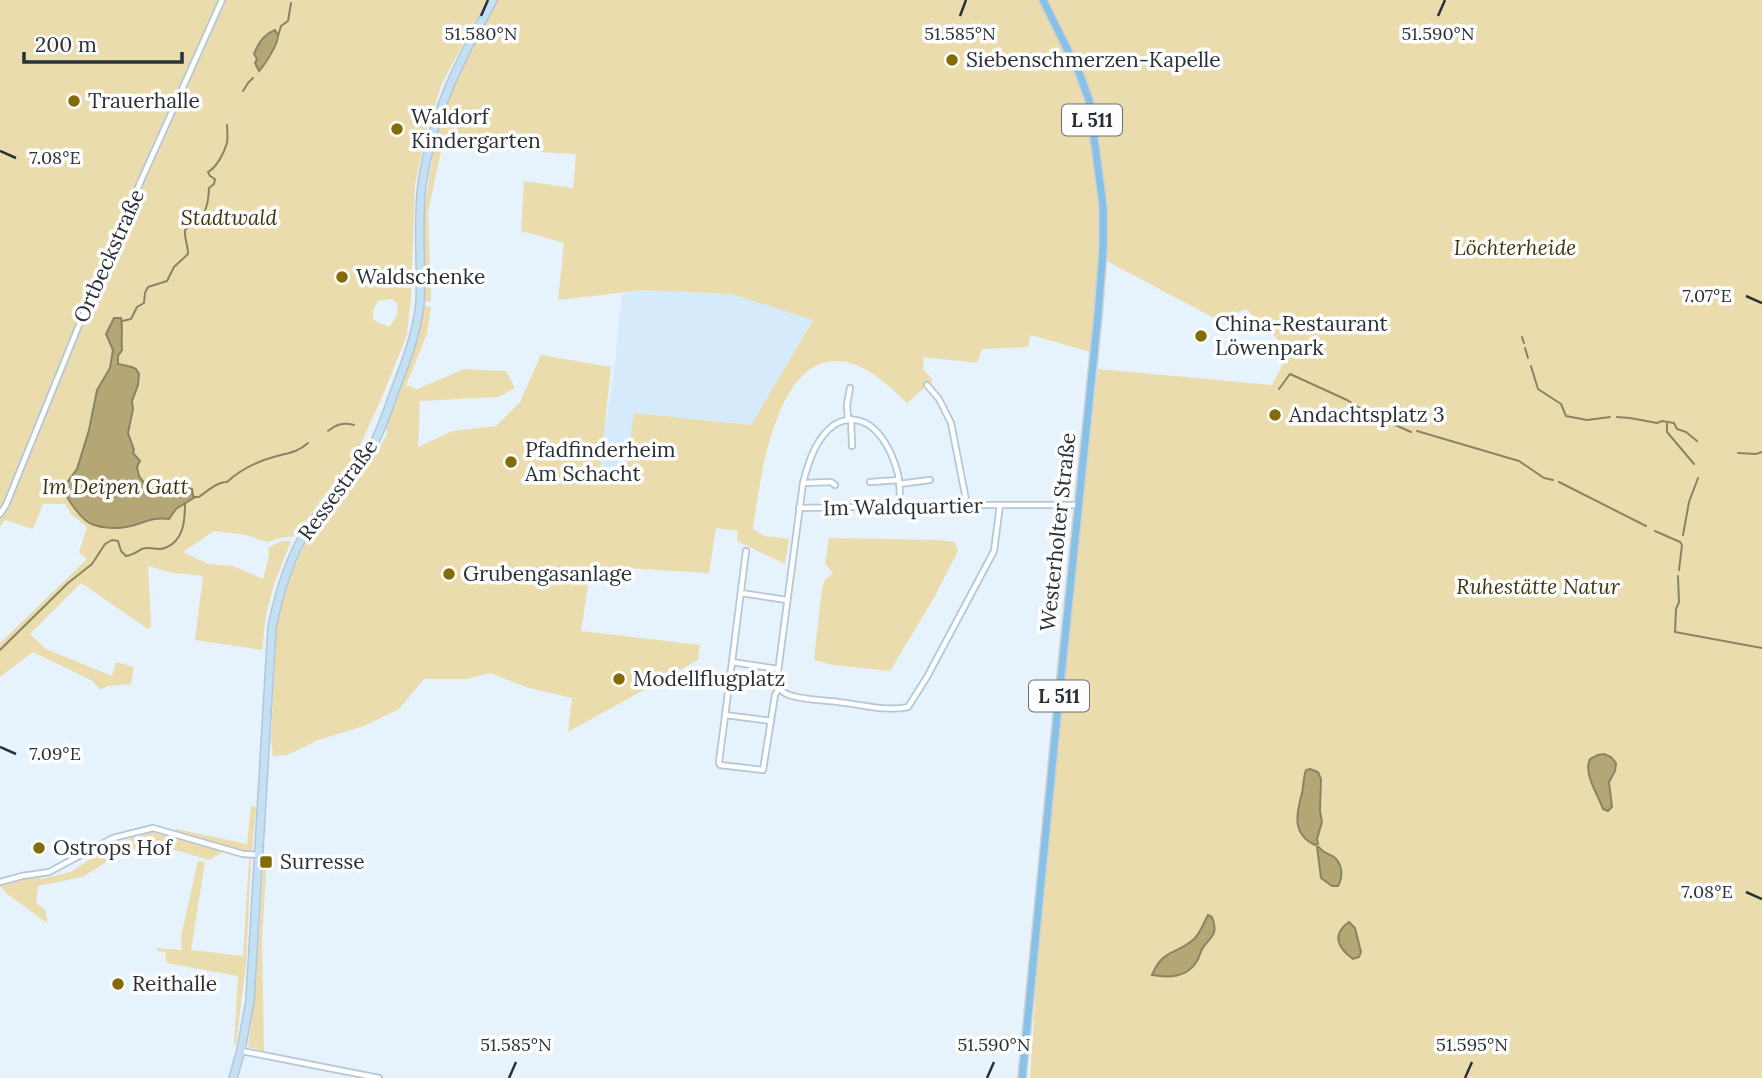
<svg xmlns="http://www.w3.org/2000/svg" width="1762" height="1078" font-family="Lora,serif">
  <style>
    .built { fill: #d5ebfc }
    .green { fill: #eadcad; fill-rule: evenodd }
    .water { fill: #b5a676; stroke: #8b8363; stroke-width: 2 }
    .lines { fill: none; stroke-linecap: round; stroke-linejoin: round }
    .stream { stroke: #8b8363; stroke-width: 2 }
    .street-casing { stroke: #b4c7d8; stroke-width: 8 }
    .secondary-casing { stroke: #b4c7d8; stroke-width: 10 }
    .primary-casing { stroke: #d0d2d3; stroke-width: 10 }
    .street { stroke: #fff; stroke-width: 4.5 }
    .secondary { stroke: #c4e0f3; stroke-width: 7 }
    .primary { stroke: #88c1e8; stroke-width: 7 }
    .ticks { fill: none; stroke: #293137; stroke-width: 2.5 }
    .poi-dot { fill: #836c07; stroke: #fefefe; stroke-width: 2.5 }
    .labels { text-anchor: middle; stroke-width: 7; stroke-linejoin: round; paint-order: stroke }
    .shield { fill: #fefefe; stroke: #696e73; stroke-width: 2 }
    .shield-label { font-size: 19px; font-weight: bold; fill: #293137 }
    .poi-label { font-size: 21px; fill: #293137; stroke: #fefefe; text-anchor: start }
    .park-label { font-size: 21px; font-style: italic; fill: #41360e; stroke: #fefefe }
    .street-label { font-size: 21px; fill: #293137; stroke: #fefefe }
    .ticks-label { font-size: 18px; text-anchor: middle; fill: #293137; stroke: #fefefe; stroke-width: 7; stroke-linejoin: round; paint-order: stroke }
  </style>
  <rect width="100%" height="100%" fill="#e6f2fc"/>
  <polygon class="built" points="645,290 731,294 813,319 751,425 634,413 626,476 600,473 601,452 614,372 622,294"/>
  <g class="green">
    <path d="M0,0H221L106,263L224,0H487L442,83L426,133L415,185L411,297L407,335L383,395L356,454L294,536L280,538L267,542L246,535L214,531L183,552L208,564L233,566L263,579L269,556L268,548L281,541H291L274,584L266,615L262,650L195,640L203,576L173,573L148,566L151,626L148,629L81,583L30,634L46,649L112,676L116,662L134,667L131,684L108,686L100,690L93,681L33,652L0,677V643L87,559L79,553L87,527L71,514L65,504H43L33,529L5,520L0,527ZM392,299L397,303C399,314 396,318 389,327L373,320V310L378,301Z"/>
    <path d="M496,0H1762V1078H1030L1046,833L1098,369L1272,385L1290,351L1246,309L1218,320L1103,259L1094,356L1088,351L1030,335L1028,347L982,349L977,363L924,357L923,369L933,380L907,403C891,388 872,369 850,363C776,343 760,481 753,529L764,536L789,539L785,564L737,541L738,531L716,528L709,573L591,566L581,631L700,645L698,660L568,732L572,698L529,688L490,673L467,679H424L399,709L364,726L318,740L287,755L273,756L271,741L277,621L290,575L306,542L332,503L353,479L370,457L380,447L387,434V421L418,337L424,306L431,307L427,334L406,385L417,389L464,369L506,371L515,388L499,397L420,401L418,447L453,431L496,426L520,402L541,355L611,367L600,472L625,477L634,413L751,425L813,320L731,294L644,290L558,300L564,243L521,231L524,181L573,188L576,154L442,147L428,212L431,301L424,302V212L434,147L451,91Z"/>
    <polygon points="829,538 938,540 955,542 958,551 935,596 890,671 833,665 814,660 821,595 824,581 833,573 825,564"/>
    <polygon points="251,806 256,807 252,852 230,848 209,860 155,844 144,848 126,850 82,877 38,886 36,903 46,911 47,923 6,893 0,886 0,882 40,873 40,879 71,872 113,844 152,832 173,837 176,829 247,844"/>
    <polygon points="267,858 262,940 264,1051 248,1047 256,984 264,861"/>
    <polygon points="249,859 251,860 246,964 236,1045 234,1045 238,976 167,963 165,952 158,951 156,948 182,950 181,936 198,861 205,862 191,950 243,956"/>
  </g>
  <g class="water">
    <path d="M275,30C276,32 277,33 278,35C279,43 264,66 259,71L255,63L257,59L254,54C258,43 264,34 275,30Z"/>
    <path d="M114,318H121C123,329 121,339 122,350L118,356V364L132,367L136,369L139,374L138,385L132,401L133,409L128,433L134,450L133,453L140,461L137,467L139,476L149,489C164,490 178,485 192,489L193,496L195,497L176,509L169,519C151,516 142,525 126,527C117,529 103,528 94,525C82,522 67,499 63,488L77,469L89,430L97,390L110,368L113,350L106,334Z"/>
    <path d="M1604,754L1611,757L1616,763L1615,771L1609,782L1612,807L1608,811L1603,809C1598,794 1583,774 1590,759L1598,755Z"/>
    <path d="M1310,769L1318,772L1321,779L1320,811L1322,822L1317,839L1318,844L1315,845C1292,834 1296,815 1302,793C1304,785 1303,778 1306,770Z"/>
    <path d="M1317,847H1319C1323,853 1328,853 1334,857C1343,864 1343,877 1338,886H1332L1321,878Z"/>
    <path d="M1208,915L1212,917C1218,933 1213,935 1204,946C1200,951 1200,956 1197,961C1187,978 1169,978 1152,975C1163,948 1177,955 1194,939C1201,932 1203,924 1208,915Z"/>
    <path d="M1349,922L1355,928L1361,952L1359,957L1353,959C1338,948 1331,935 1349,922Z"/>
  </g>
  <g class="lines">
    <g class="stream">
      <polyline points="278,36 281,26 288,21 291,3"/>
      <polyline points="243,91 248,83 253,78"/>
      <path d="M122,321L131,319L137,307L144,303L145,293L148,287L167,281L174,267L188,254C188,245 184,238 185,230C204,216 208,213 209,188L214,184L215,179L210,176L208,172C217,167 224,153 227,143C228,138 227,130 227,125"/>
      <polyline points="1522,337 1524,343"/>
      <polyline points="1525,348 1528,358"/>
      <polyline points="1531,366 1538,389 1561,404 1566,416 1587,420 1610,417"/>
      <polyline points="1279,389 1290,374 1347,400 1366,412 1411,432"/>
      <polyline points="1617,417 1630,418 1657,423 1662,421 1674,423 1677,429 1686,432 1697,441"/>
      <polyline points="1667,423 1667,432 1694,464"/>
      <path d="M328,431C337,424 343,422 354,425"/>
      <polyline points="1417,431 1519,461 1544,478 1553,480"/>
      <polyline points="1738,453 1756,454 1762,452"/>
      <polyline points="1559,482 1646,526"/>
      <path d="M195,497H199C207,491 217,482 227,482C241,469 258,461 277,456C289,453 298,452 308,443"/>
      <polyline points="1655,531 1680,542 1682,545 1679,570"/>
      <polyline points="1683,535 1689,502 1698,478"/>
      <polyline points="1678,576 1679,602 1676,609 1675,632 1762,648"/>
      <path d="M0,650L68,583L92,564L105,544L112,540L118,541L121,551L126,556C133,555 136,552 142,549C149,546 158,551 165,548C184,541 185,520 185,503"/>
    </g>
    <defs>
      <g id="street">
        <polyline points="927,385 939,399 951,423 967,505"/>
        <polyline points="851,419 852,446"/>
        <polyline points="848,420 847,405 850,388"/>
        <polyline points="870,482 899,480"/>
        <polyline points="803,483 831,482 835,485"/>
        <polyline points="899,484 930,480"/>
        <path d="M900,506C900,495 900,484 898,474C892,451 876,416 847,420C840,421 833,425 828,430C814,444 808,464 803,483L777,679C777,687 781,692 789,695C804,700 822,700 838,702C860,704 886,712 908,707L927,677L994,551L1000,505"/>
        <polyline points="799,508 967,505 1078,505"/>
        <polyline points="0,514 6,505 105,261 222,0"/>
        <polyline points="746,551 732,662 778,669"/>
        <polyline points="741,593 787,600"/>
        <polyline points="732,662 719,762 720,765 763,770 775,695 779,688"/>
        <polyline points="725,715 771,721"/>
        <polyline points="0,882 22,876 49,872 113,838 153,828 243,854 258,855"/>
        <polyline points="242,1051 379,1078"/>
      </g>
      <path id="secondary" d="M233,1078L241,1050L250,1001L272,628C280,586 293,545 320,511C334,494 350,480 362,463C378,441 386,415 395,390C406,362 417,333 420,303C422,264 417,224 422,185C432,113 459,62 493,0"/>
      <polyline id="primary" points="1022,1078 1057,716 1098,315 1103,250 1103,206 1089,100 1080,75 1043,0"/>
    </defs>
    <use href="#street" class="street-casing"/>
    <use href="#secondary" class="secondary-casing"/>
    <use href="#primary" class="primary-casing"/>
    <use href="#street" class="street"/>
    <use href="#secondary" class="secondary"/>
    <use href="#primary" class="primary"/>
  </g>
  <path class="ticks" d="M481,16L488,0M960,16L966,0M1438,16L1445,0M0,151L16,158M1746,296L1762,303M0,747L16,754M1746,892L1762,899M509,1078L516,1062M987,1078L994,1062M1465,1078L1472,1062"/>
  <g class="poi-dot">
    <circle cx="952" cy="60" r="7"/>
    <circle cx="74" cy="101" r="7"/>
    <circle cx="397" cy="129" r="7"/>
    <circle cx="342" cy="277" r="7"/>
    <circle cx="1201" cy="336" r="7"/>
    <circle cx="1275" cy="415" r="7"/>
    <circle cx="511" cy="462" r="7"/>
    <circle cx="449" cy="574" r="7"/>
    <circle cx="619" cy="679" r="7"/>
    <circle cx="39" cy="848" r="7"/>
    <rect x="259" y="855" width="14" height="14" rx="3.5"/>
    <circle cx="118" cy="984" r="7"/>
  </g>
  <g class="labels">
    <g class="shield">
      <rect x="1062" y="104.5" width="60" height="31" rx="5"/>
      <rect x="1029" y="680.5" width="60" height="31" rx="5"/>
    </g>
    <g class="shield-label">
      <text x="1092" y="127">L 511</text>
      <text x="1059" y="703">L 511</text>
    </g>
    <g class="poi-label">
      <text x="966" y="67">Siebenschmerzen-Kapelle</text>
      <text x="88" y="108">Trauerhalle</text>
      <text x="411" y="124">Waldorf<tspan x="411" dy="24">Kindergarten</tspan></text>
      <text x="356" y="284">Waldschenke</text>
      <text x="1215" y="331">China-Restaurant<tspan x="1215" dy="24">Löwenpark</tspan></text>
      <text x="1289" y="422">Andachtsplatz 3</text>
      <text x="525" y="457">Pfadfinderheim<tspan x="525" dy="24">Am Schacht</tspan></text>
      <text x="463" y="581">Grubengasanlage</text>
      <text x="633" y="686">Modellflugplatz</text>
      <text x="53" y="855">Ostrops Hof</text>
      <text x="280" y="869">Surresse</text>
      <text x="132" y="991">Reithalle</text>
    </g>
    <g class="park-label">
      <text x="229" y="225">Stadtwald</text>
      <text x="1515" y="255">Löchterheide</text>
      <text x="115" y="494">Im Deipen Gatt</text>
      <text x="1538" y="594">Ruhestätte Natur</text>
    </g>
    <g class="street-label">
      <text transform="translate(109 256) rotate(-66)" y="7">Ortbeckstraße</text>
      <text transform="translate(338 490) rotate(-54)" y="7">Ressestraße</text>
      <text transform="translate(903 507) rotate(-1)" y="7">Im Waldquartier</text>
      <text transform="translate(1058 532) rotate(-84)" y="7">Westerholter Straße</text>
    </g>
  </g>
  <g class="ticks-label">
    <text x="481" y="40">51.580°N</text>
    <text x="960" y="40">51.585°N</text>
    <text x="1438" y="40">51.590°N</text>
    <text x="55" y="164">7.08°E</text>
    <text x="1707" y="302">7.07°E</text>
    <text x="55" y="760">7.09°E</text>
    <text x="1707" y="898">7.08°E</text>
    <text x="516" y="1051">51.585°N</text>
    <text x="994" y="1051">51.590°N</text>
    <text x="1472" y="1051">51.595°N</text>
  </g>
  <path d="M24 52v10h158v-10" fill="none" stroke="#293137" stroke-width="3.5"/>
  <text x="35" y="52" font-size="21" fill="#293137" stroke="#fefefe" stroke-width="5" paint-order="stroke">200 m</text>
</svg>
